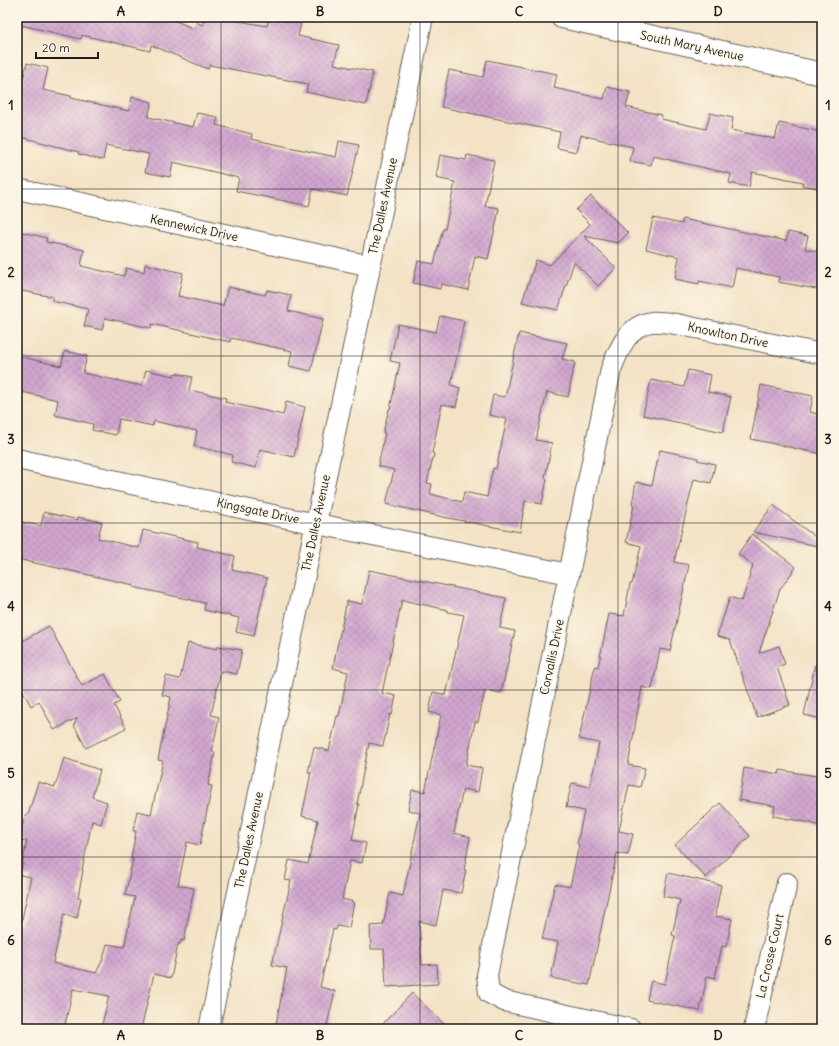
<svg xmlns="http://www.w3.org/2000/svg" width="839" height="1046" font-family="Delius,sans-serif">
  <style>
    .building { fill: url(#building-cross-hatch) }
    .lines { fill: none; stroke-linecap: round; stroke-linejoin: round }
    .minor-casing { stroke: #676157; stroke-width: 22 }
    .major-casing { stroke: #676157; stroke-width: 24 }
    .minor { stroke: #fff; stroke-width: 20 }
    .major { stroke: #fff; stroke-width: 22 }
    .grid { fill: none; stroke: #1c1c1c; stroke-width: 1; stroke-opacity: 0.55 }
    .labels { text-anchor: middle; stroke-width: 3; stroke-linejoin: round; paint-order: stroke }
    .street-label { font-size: 12px; fill: #1c1c1c; stroke: #fcf5e5 }
    .neatline { fill: none; stroke: #1c1c1c; stroke-width: 1.5 }
    .grid-label { font-size: 13px; text-anchor: middle; font-weight: bold; fill: #1c1c1c }
  </style>
  <defs>
    <pattern id="building-cross-hatch" width="8" height="8" patternUnits="userSpaceOnUse"><rect width="8" height="8" fill="#d1a6cf"/><path d="M0 0l8 8M0 8l8-8" fill="none" stroke="#b38eb1"/></pattern>
  </defs>
  <rect width="100%" height="100%" fill="#fcf5e5"/>
  <filter id="ink" filterUnits="userSpaceOnUse"><feTurbulence type="fractalNoise" baseFrequency=".025" numOctaves="2"/><feDisplacementMap in="SourceGraphic" scale="8" xChannelSelector="R" yChannelSelector="G"/><feConvolveMatrix kernelMatrix="1 2 1 2 8 2 1 2 1" color-interpolation-filters="sRGB"/></filter>
  <filter id="wash" filterUnits="userSpaceOnUse"><feTurbulence type="fractalNoise" baseFrequency=".012" numOctaves="4" result="noise"/><feDisplacementMap in="SourceGraphic" scale="16" xChannelSelector="R" yChannelSelector="G"/><feGaussianBlur stdDeviation="0.9" result="paint"/><feColorMatrix in="noise" values="0 0 0 0 0 0 0 0 0 0 0 0 0 0 0 0 0 1.4 0 .05"/><feComposite in="paint" operator="in"/></filter>
  <g filter="url(#wash)">
    <rect width="100%" height="100%" fill="#f3e2c5"/>
    <g id="blocks">
      <g class="building">
        <polygon points="17,17 167,17 194,29 197,22 202,25 206,17 234,17 233,20 267,26 269,18 301,24 298,36 339,45 334,64 373,72 366,105 306,92 308,84 210,65 208,69 151,45 150,51 82,35 81,39 17,24"/>
        <polygon points="487,60 557,74 554,88 604,99 607,87 630,92 626,107 662,115 661,119 706,129 710,113 733,118 731,130 775,139 779,123 822,132 822,189 802,185 803,182 752,172 749,187 729,183 731,174 653,156 651,165 630,161 633,147 581,135 577,152 557,148 560,132 441,107 449,70 483,77"/>
        <polygon points="27,63 48,68 43,90 71,96 71,98 129,111 132,97 152,102 148,117 193,127 197,113 218,117 216,125 252,134 251,139 336,157 339,141 359,145 347,196 313,189 309,206 236,191 239,178 173,162 170,177 145,172 149,154 106,145 103,160 78,154 79,152 17,136 17,106"/>
        <polygon points="440,155 466,160 467,155 494,160 485,206 499,208 496,224 488,259 475,256 468,290 441,284 440,289 413,283 418,261 434,264 443,229 445,229 455,182 436,178"/>
        <polygon points="591,196 628,233 618,243 584,236 616,268 598,286 574,262 558,310 522,302 536,260 550,265 590,224 576,210"/>
        <polygon points="653,218 682,224 683,219 786,241 788,232 808,236 805,249 822,252 822,290 778,282 779,277 736,268 732,288 699,281 699,284 675,279 679,257 646,249"/>
        <polygon points="17,231 47,238 46,242 84,250 81,266 124,276 126,268 144,272 145,264 183,273 178,296 223,306 228,287 265,295 267,290 291,295 288,311 323,319 311,371 289,366 292,351 231,338 230,342 152,324 151,328 105,318 102,330 84,326 88,309 52,301 53,297 17,290"/>
        <polygon points="440,316 464,321 451,385 460,388 456,407 442,404 432,453 434,454 427,483 432,484 430,494 462,502 464,492 487,497 493,468 496,469 507,419 489,415 493,395 505,397 519,333 567,343 562,359 575,362 568,397 547,392 536,440 552,443 545,478 547,479 542,504 525,501 520,532 443,517 386,504 394,470 378,466 385,433 383,433 389,409 390,409 400,363 390,361 398,324 436,332"/>
        <polygon points="65,351 87,356 83,373 142,386 146,370 174,376 175,373 192,377 189,390 226,398 225,402 283,415 286,402 305,407 294,457 260,449 256,468 231,462 233,455 194,446 197,431 154,421 153,426 119,419 116,435 92,430 93,424 55,415 58,400 17,391 17,356 61,366"/>
        <polygon points="688,370 711,375 708,392 731,397 723,432 643,415 651,380 684,387"/>
        <polygon points="761,385 813,396 810,412 822,415 822,454 751,439"/>
        <polygon points="660,450 698,458 697,460 715,464 711,483 694,479 674,562 689,565 670,651 660,649 652,689 642,687 628,765 645,768 640,787 629,785 619,831 633,834 628,855 617,853 589,985 551,978 558,942 542,939 555,884 570,887 579,845 577,844 584,811 566,807 572,783 590,787 599,743 579,739 595,666 598,667 609,614 624,616 630,584 632,584 641,546 626,542 634,505 632,505 636,482 652,485"/>
        <polygon points="773,505 822,542 822,547 753,532"/>
        <polygon points="44,512 78,520 78,517 102,522 98,538 139,548 143,530 198,542 197,547 235,556 232,570 267,578 254,636 236,632 239,618 204,610 205,603 133,587 134,585 17,559 17,521 41,526"/>
        <polygon points="752,534 796,567 780,589 759,653 779,646 785,664 777,667 790,705 757,717 730,640 717,636 730,597 742,601 753,565 738,554"/>
        <polygon points="369,570 506,598 500,628 515,631 509,658 501,693 485,690 478,722 475,722 466,765 482,768 478,792 463,789 454,833 470,837 464,870 466,870 461,893 443,890 436,925 419,921 422,965 437,964 438,984 386,987 384,949 371,949 370,926 383,925 390,893 403,896 420,813 408,810 412,790 425,792 441,715 429,712 433,692 446,695 464,615 448,612 448,610 402,600 382,693 396,696 392,715 390,714 383,746 369,743 357,804 359,804 352,840 366,843 362,863 350,861 342,899 354,902 349,928 337,926 336,930 333,929 320,987 335,991 326,1029 275,1029 287,968 272,965 291,881 285,880 289,860 308,864 318,820 302,816 311,772 308,772 314,747 329,751 337,716 339,716 348,672 333,668 337,647 347,601 362,604"/>
        <polygon points="49,626 82,686 105,674 120,702 114,705 126,728 86,748 74,725 77,718 54,730 39,701 31,706 17,680 17,644"/>
        <polygon points="188,643 217,649 218,646 242,650 237,674 221,671 211,715 219,717 212,752 215,753 208,785 212,786 200,845 187,842 178,885 194,888 184,941 181,940 180,944 178,944 171,978 154,974 141,1029 101,1029 109,996 73,989 64,1029 17,1029 17,924 21,924 31,877 20,875 27,841 19,840 25,815 28,815 38,782 55,787 64,758 100,770 92,797 107,802 101,824 92,821 82,870 83,870 78,897 81,898 77,918 64,914 53,963 96,973 103,959 107,944 124,947 135,897 125,895 133,859 131,859 136,831 133,831 137,811 151,814 163,761 158,760 171,697 162,695 166,676 180,679"/>
        <polygon points="815,665 822,666 822,719 804,715"/>
        <polygon points="744,768 779,774 780,770 822,777 822,827 811,823 773,816 775,806 739,800"/>
        <polygon points="720,803 750,836 706,878 675,845"/>
        <polygon points="668,873 721,885 715,916 732,919 726,947 722,946 715,978 707,976 700,1011 647,1000 651,981 665,984 675,936 672,935 680,900 663,896"/>
        <polygon points="412,993 449,1029 378,1029"/>
      </g>
    </g>
  </g>
  <g filter="url(#ink)">
    <use href="#blocks" fill-opacity="0" stroke="#676157" stroke-width="1"/>
    <g class="lines">
      <defs>
        <g id="minor">
          <polyline points="17,189 371,266"/>
          <polyline points="17,459 282,517 569,574"/>
          <polyline points="209,1029 423,17"/>
          <path d="M631,1029L504,1001L489,993L487,975L611,369C619,350 627,326 651,322C659,321 668,323 676,324L822,354"/>
          <polyline points="754,1029 787,883"/>
        </g>
        <polyline id="major" points="562,17 822,74"/>
      </defs>
      <use href="#minor" class="minor-casing"/>
      <use href="#major" class="major-casing"/>
      <use href="#minor" class="minor"/>
      <use href="#major" class="major"/>
    </g>
  </g>
  <path class="grid" d="M221,17V1029M420,17V1029M618,17V1029M17,189H822M17,356H822M17,523H822M17,690H822M17,857H822"/>
  <g class="labels">
    <g class="street-label">
      <text transform="translate(692 46) rotate(12)" y="4">South Mary Avenue</text>
      <text transform="translate(383 206) rotate(-78)" y="4">The Dalles Avenue</text>
      <text transform="translate(194 228) rotate(12)" y="4">Kennewick Drive</text>
      <text transform="translate(728 335) rotate(12)" y="4">Knowlton Drive</text>
      <text transform="translate(258 511) rotate(12)" y="4">Kingsgate Drive</text>
      <text transform="translate(316 523) rotate(-78)" y="4">The Dalles Avenue</text>
      <text transform="translate(552 657) rotate(-78)" y="4">Corvallis Drive</text>
      <text transform="translate(249 840) rotate(-78)" y="4">The Dalles Avenue</text>
      <text transform="translate(770 956) rotate(-77)" y="4">La Crosse Court</text>
    </g>
  </g>
  <rect width="839" height="1046" fill="none" stroke="#fcf5e5" stroke-width="44"/>
  <path d="M36 52v6h62v-6" fill="none" stroke="#1c1c1c" stroke-width="2"/>
  <text x="42" y="52" font-size="12" fill="#1c1c1c" stroke="#fcf5e5" stroke-width="3" paint-order="stroke">20 m</text>
  <rect x="22" y="22" width="795" height="1002" class="neatline"/>
  <g class="grid-label">
    <text x="121" y="16">A</text>
    <text x="320" y="16">B</text>
    <text x="519" y="16">C</text>
    <text x="718" y="16">D</text>
    <text x="11" y="110">1</text>
    <text x="828" y="110">1</text>
    <text x="11" y="277">2</text>
    <text x="828" y="277">2</text>
    <text x="11" y="444">3</text>
    <text x="828" y="444">3</text>
    <text x="11" y="611">4</text>
    <text x="828" y="611">4</text>
    <text x="11" y="778">5</text>
    <text x="828" y="778">5</text>
    <text x="11" y="945">6</text>
    <text x="828" y="945">6</text>
    <text x="121" y="1040">A</text>
    <text x="320" y="1040">B</text>
    <text x="519" y="1040">C</text>
    <text x="718" y="1040">D</text>
  </g>
</svg>
